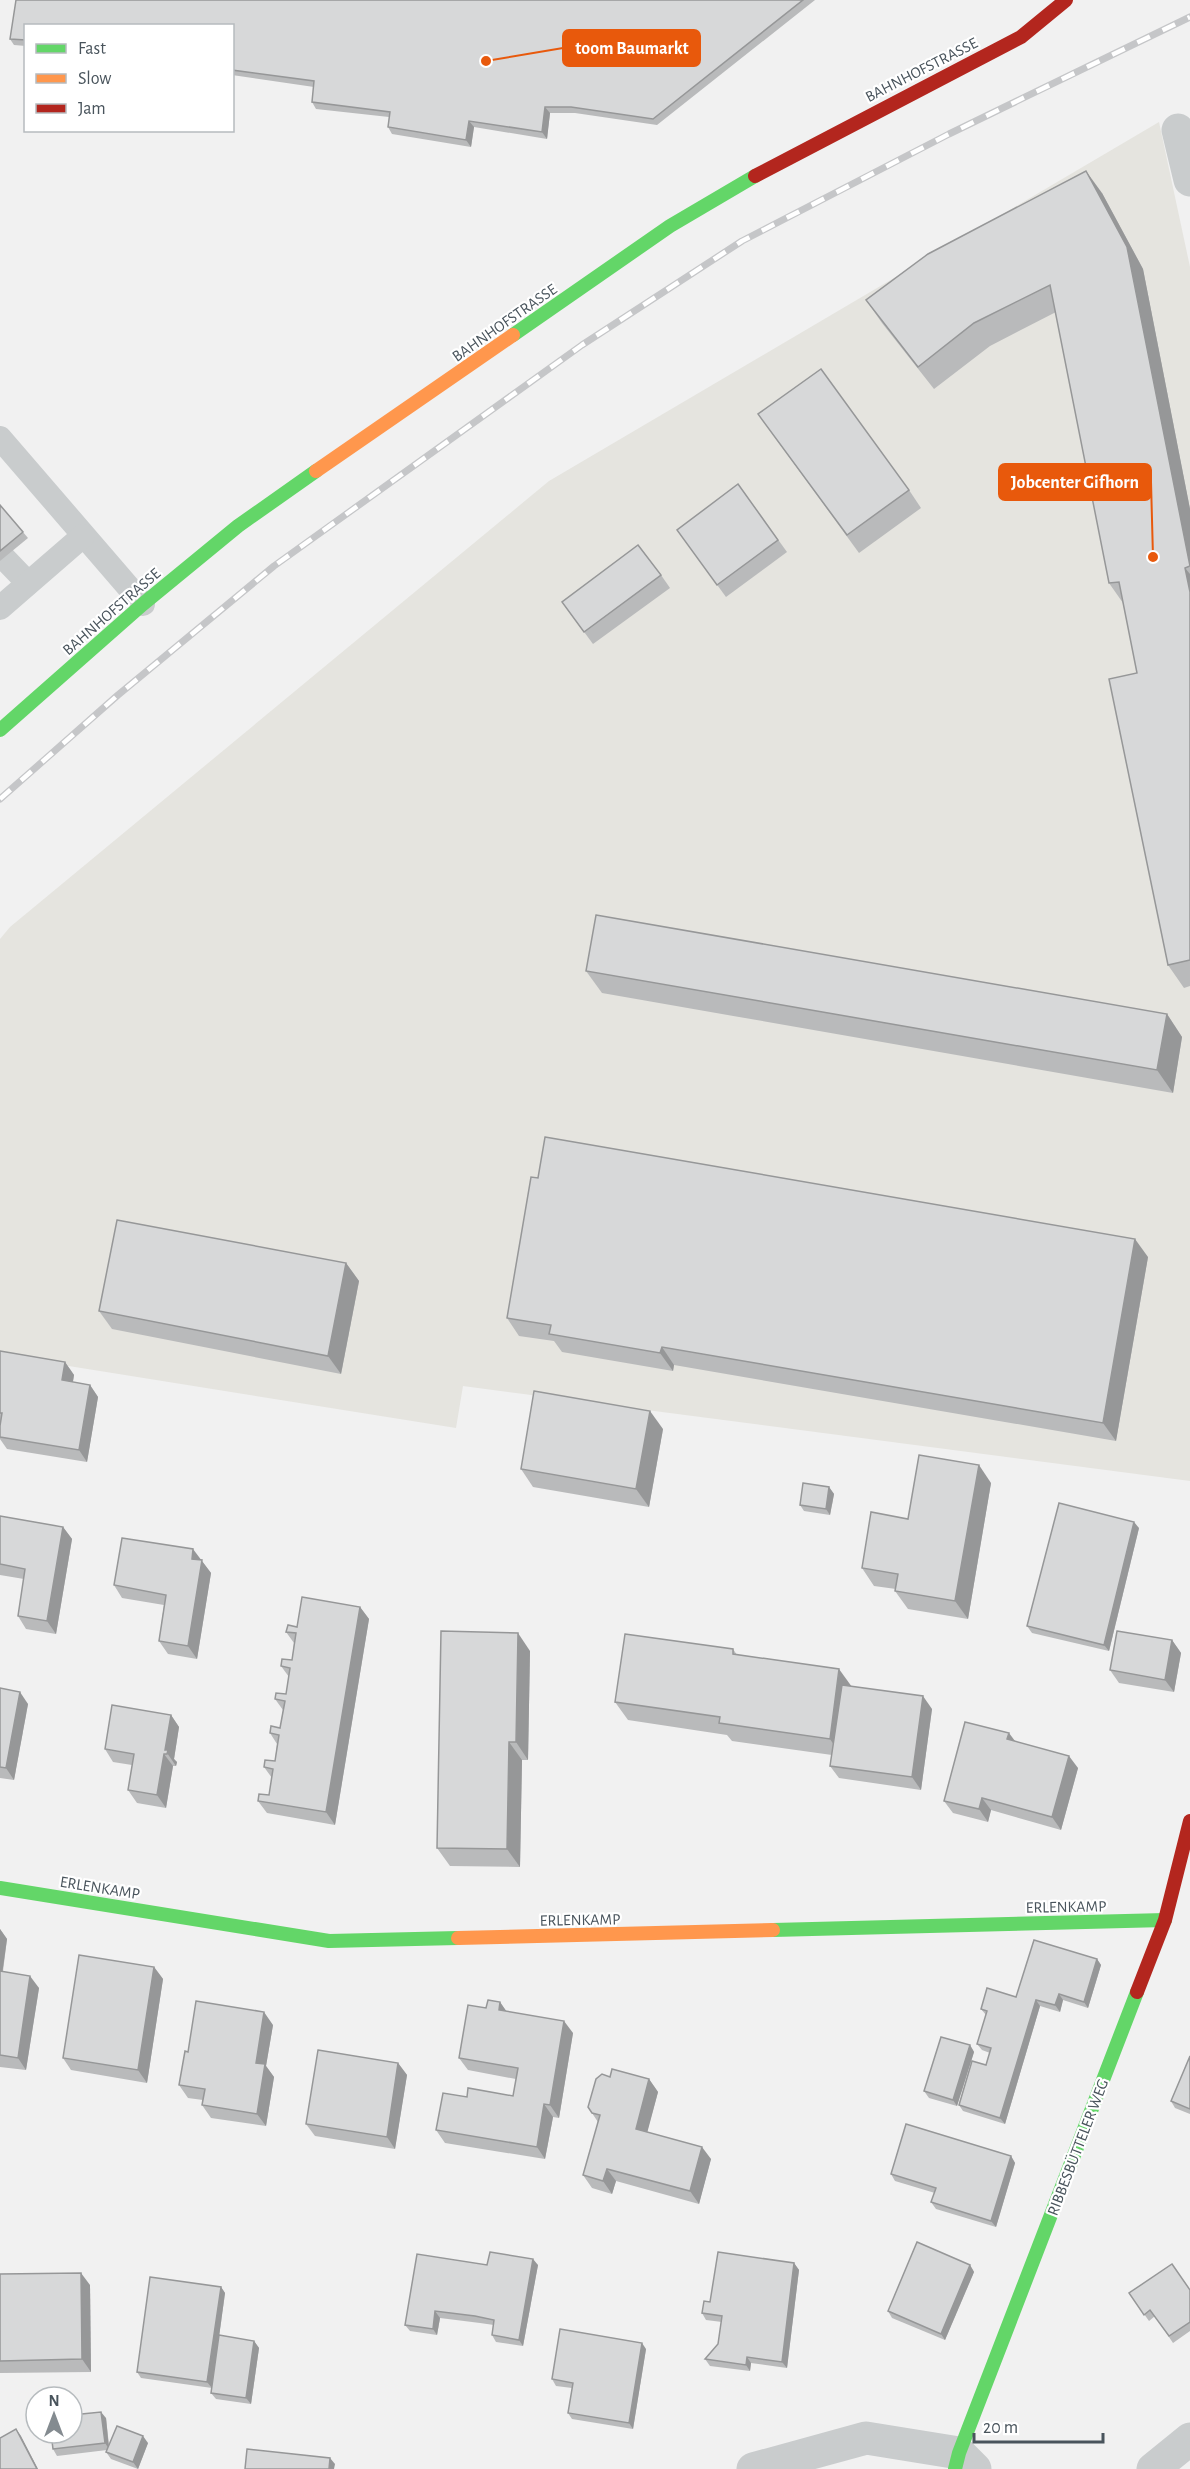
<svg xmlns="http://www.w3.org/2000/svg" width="1190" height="2469" font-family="'Alegreya Sans',sans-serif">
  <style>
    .commercial { fill: #e5e4df }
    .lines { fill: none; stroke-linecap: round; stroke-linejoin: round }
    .lane { stroke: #c9cccd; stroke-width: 24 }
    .street { stroke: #c9cccd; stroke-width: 33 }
    .fast { stroke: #63d668; stroke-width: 14 }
    .slow { stroke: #ff974d; stroke-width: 14 }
    .jam { stroke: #b3261e; stroke-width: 14 }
    .rail-casing { stroke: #c5c6c8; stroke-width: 7 }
    .rail { stroke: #fff; stroke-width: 4.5; stroke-dasharray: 14; stroke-linecap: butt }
    .wall { fill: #b9babb }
    .shaded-wall { fill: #969798 }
    .building { fill: #d7d8d9; stroke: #969798; stroke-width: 1.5 }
    .labels { text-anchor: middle; stroke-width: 4.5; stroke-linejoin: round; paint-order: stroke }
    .street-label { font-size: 16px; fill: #49545c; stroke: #fff }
    .leader { fill: none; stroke: #e8590c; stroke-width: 2 }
    .callout-dot { fill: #e8590c; stroke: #fff; stroke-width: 2 }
    .callout { fill: #e8590c; stroke: #e8590c; stroke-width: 2 }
    .callout-label { font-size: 18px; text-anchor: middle; font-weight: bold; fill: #fff }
  </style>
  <rect width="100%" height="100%" fill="#f1f1f1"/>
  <polygon class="commercial" points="1159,122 1190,267 1190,1481 463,1386 456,1428 0,1355 0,939 10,927 549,481"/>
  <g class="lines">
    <g class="lane">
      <polyline points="0,438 143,604"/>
      <polyline points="4,558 28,583"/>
      <polyline points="0,608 83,536"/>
    </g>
    <g class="street">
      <polyline points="1178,130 1190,180"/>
      <polyline points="753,2469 866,2438 959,2453 975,2469"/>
      <polyline points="1153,2469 1190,2439"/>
    </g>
    <g class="fast">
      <polyline points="513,335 670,226 755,176"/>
      <polyline points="0,730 143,604 238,526 316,471"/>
      <polyline points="0,1888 329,1941 458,1938"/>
      <polyline points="773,1930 1165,1920"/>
      <polyline points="955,2469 959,2453 1137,1992"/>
    </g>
    <g class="slow">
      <polyline points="316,471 513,335"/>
      <polyline points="458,1938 773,1930"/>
    </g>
    <g class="jam">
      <polyline points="755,176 1021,37 1066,0"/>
      <polyline points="1137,1992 1165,1920 1190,1821"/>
    </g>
    <defs>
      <polyline id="rail" points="0,799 118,695 274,566 582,345 742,241 949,134 1190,17"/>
    </defs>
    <use href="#rail" class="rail-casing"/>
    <use href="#rail" class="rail"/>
  </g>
  <g class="wall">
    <polygon points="16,0 815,0 657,125 575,113 550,113 547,139 474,127 471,147 392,134 388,127 389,117 316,109 312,102 314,87 232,75 232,26 26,26 26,46 14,45 10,39"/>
    <polygon points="1102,193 1143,269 1190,509 1190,986 1184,988 1168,965 1137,673 1123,603 1109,583 1056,312 990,346 934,389 882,323 866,300"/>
    <polygon points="771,432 909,490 921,508 859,553"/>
    <polygon points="738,484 787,552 726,597 677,530"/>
    <polygon points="0,505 28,538 0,561"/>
    <polygon points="661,575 670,588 593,644 562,602"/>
    <polygon points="586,971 1167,1014 1182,1037 1173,1093 602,993"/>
    <polygon points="538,1178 1148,1257 1116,1441 674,1365 673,1371 562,1352 554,1341 519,1336 507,1318"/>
    <polygon points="346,1263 359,1281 341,1374 112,1329 99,1311"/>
    <polygon points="0,1351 65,1362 74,1375 73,1382 90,1385 98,1397 87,1462 7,1449 0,1439"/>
    <polygon points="663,1429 649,1507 533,1487 521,1469"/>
    <polygon points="991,1483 968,1619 908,1609 895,1591 896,1589 874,1586 862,1568 908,1519"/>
    <polygon points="829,1487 834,1494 830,1515 804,1511 800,1505"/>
    <polygon points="0,1516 63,1527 72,1539 56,1634 26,1629 18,1616 24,1579 0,1575"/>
    <polygon points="1139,1528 1109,1651 1032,1633 1027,1626"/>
    <polygon points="201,1560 211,1573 197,1659 168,1654 159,1641 164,1605 122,1598 114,1585"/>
    <polygon points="360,1607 369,1619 335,1825 267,1813 258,1801 269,1795 272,1778 264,1767 275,1761 277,1744 270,1733 280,1728 283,1710 275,1699 286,1694 289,1677 281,1666 292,1660 294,1643 286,1632 297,1627"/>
    <polygon points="1172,1640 1181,1653 1174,1692 1119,1683 1110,1670"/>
    <polygon points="733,1649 737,1655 932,1709 921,1790 839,1778 830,1766 832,1755 732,1741 727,1735 628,1720 615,1702"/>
    <polygon points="530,1651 528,1760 522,1760 520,1867 450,1866 437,1848"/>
    <polygon points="0,1688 28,1704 14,1780 0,1778"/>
    <polygon points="171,1715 179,1727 174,1759 177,1762 176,1766 173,1766 166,1808 137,1803 128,1790 132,1765 113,1762 105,1749"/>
    <polygon points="1015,1741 1078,1768 1061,1830 991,1810 988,1822 953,1813 944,1801"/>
    <polygon points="0,1929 7,1939 3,1971 39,1988 26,2070 0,2067"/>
    <polygon points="1097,1959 1101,1965 1088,2008 1063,2000 1060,2012 1040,2006 1005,2124 963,2111 959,2105 986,2065 990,2053 982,2050 977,2044 986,2015 981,2009 1016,1997"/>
    <polygon points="154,1967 163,1979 147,2083 71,2070 63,2058"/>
    <polygon points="500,2002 506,2011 573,2033 559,2118 553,2117 545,2159 445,2143 436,2130 467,2097 513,2096 516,2079 468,2070 459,2058 486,2008"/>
    <polygon points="273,2025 266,2066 274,2077 266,2126 211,2118 202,2105 203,2100 188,2098 179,2085 188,2052"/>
    <polygon points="970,2045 974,2052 957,2106 929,2098 924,2091"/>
    <polygon points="1190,2056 1190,2114 1175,2108 1171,2101"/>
    <polygon points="398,2063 407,2075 395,2149 315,2136 306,2124"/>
    <polygon points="610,2077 649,2079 658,2092 647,2132 711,2159 699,2204 616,2181 612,2194 592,2188 583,2175 598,2122 592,2113"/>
    <polygon points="1011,2156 1015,2163 996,2227 936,2209 931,2202 935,2193 895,2181 891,2174"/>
    <polygon points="794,2263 799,2270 787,2368 751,2363 750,2371 710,2366 705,2359 718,2344 722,2322 706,2320 702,2313 710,2302"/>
    <polygon points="487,2265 538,2265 523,2346 496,2342 492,2335 494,2325 480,2323 440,2318 437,2335 410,2331 405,2325"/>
    <polygon points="970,2265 974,2272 945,2340 892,2318 888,2311"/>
    <polygon points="0,2274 90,2285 91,2372 0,2373"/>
    <polygon points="221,2287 225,2293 212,2388 141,2378 137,2372"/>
    <polygon points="1190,2290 1190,2331 1173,2343 1155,2316 1149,2321 1129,2293"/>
    <polygon points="254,2341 259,2348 251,2404 216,2399 211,2393"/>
    <polygon points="646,2349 633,2429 572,2419 568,2413 572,2388 556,2386 552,2379"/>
    <polygon points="106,2418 109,2445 148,2443 138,2469 111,2459 106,2452 107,2450 57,2456 53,2449"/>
  </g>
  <g class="shaded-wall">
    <polygon points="545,107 550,113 547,139 542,132"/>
    <polygon points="469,121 474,127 471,147 466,140"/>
    <polygon points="1086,171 1102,193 1143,269 1190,509 1190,566"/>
    <polygon points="1185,568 1190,574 1190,592"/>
    <polygon points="1167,1014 1182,1037 1173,1093 1157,1070"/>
    <polygon points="1135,1239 1148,1257 1116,1441 1103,1423"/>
    <polygon points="346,1263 359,1281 341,1374 328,1356"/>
    <polygon points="662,1347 674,1365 673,1371 660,1353"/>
    <polygon points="65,1362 74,1375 71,1392 62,1380"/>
    <polygon points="90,1385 98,1397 87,1462 79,1450"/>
    <polygon points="650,1411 663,1429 649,1507 636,1489"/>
    <polygon points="979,1465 991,1483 968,1619 955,1601"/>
    <polygon points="829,1487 834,1494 830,1515 826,1509"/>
    <polygon points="1134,1522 1139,1528 1109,1651 1104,1645"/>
    <polygon points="63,1527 72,1539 56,1634 47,1621"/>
    <polygon points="193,1549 211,1573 197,1659 188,1646 192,1559"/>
    <polygon points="360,1607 369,1619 335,1825 326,1812"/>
    <polygon points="518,1633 530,1651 528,1760 516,1742"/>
    <polygon points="1172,1640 1181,1653 1174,1692 1165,1680"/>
    <polygon points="839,1669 852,1687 842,1757 830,1739"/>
    <polygon points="20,1692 28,1704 14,1780 6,1768"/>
    <polygon points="923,1696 932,1709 921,1790 912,1777"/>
    <polygon points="171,1715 179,1727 174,1759 177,1762 176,1766 165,1750"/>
    <polygon points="1009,1733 1018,1745 1007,1739"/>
    <polygon points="509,1742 522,1760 520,1867 507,1849"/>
    <polygon points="164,1754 173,1766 166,1808 157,1795"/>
    <polygon points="1069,1756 1078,1768 1061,1830 1052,1817"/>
    <polygon points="982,1798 991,1810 988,1822 979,1809"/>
    <polygon points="0,1929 7,1939 1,1982 0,1981"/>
    <polygon points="1097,1959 1101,1965 1088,2008 1084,2002"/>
    <polygon points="154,1967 163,1979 147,2083 138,2070"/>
    <polygon points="30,1976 39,1988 26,2070 18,2058"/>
    <polygon points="1059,1994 1063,2000 1060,2012 1055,2005"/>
    <polygon points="1036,2000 1040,2006 1005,2124 1000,2118"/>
    <polygon points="500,2002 509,2015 499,2010"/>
    <polygon points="264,2012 273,2025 266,2066 274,2077 266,2126 257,2114 256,2063"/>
    <polygon points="564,2021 573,2033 559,2118 550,2105"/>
    <polygon points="970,2045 974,2052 957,2106 953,2100"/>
    <polygon points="398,2063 407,2075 395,2149 387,2137"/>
    <polygon points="649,2079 658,2092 645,2141 636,2129"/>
    <polygon points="544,2104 553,2117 545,2159 537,2147"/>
    <polygon points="702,2147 711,2159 699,2204 690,2191"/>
    <polygon points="1011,2156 1015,2163 996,2227 991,2221"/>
    <polygon points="607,2169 616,2181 612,2194 603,2181"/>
    <polygon points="533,2259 538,2265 523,2346 519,2340"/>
    <polygon points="794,2263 799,2270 787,2368 782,2362"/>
    <polygon points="970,2265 974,2272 945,2340 941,2334"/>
    <polygon points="81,2273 90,2285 91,2372 82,2359"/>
    <polygon points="221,2287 225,2293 212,2388 207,2382"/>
    <polygon points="435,2311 440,2318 437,2335 433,2329"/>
    <polygon points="254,2341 259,2348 251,2404 246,2398"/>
    <polygon points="642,2343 646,2349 633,2429 629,2423"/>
    <polygon points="747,2357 751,2363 750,2371 746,2365"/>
    <polygon points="101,2412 106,2418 109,2449 105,2443"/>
    <polygon points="16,2429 21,2436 38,2469 37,2469"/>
    <polygon points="143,2436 148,2443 138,2469 133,2462"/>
    <polygon points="330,2458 335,2464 334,2469 329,2469"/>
  </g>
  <g class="building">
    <polygon points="16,0 803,0 653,119 571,107 545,107 542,132 469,121 466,140 388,127 390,112 312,102 314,81 232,70 232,26 26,26 26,40 10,39"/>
    <polygon points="1086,171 1127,247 1190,566 1185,568 1190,592 1190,960 1168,965 1109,679 1137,673 1119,582 1109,583 1050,285 974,323 918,367 866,300 928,254"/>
    <polygon points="821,369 909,490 847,535 758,414"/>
    <polygon points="738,484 778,540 717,585 677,530"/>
    <polygon points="0,505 23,532 0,551"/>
    <polygon points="638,545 661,575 584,632 562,602"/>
    <polygon points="596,915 1167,1014 1157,1070 586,971"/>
    <polygon points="545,1137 1135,1239 1103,1423 662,1347 660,1353 549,1334 551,1325 507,1318 531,1177 538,1178"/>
    <polygon points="117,1220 346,1263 328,1356 99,1311"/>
    <polygon points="0,1351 65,1362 62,1380 90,1385 79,1450 0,1437 0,1426 2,1413 0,1413"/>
    <polygon points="534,1391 650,1411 636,1489 521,1469"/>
    <polygon points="919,1455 979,1465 955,1601 895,1591 898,1574 862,1568 871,1512 908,1519"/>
    <polygon points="803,1483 829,1487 826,1509 800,1505"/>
    <polygon points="1059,1503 1134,1522 1104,1645 1027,1626"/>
    <polygon points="0,1516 63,1527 47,1621 18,1616 25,1569 0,1564"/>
    <polygon points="122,1538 193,1549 192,1559 202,1560 188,1646 159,1641 166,1595 114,1585"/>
    <polygon points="302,1597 360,1607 326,1812 258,1801 259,1794 269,1795 273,1769 264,1767 265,1760 275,1761 279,1735 270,1733 271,1726 280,1728 285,1701 275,1699 276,1693 286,1694 290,1668 281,1666 282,1659 292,1660 296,1633 286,1632 288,1625 297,1627"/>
    <polygon points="441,1631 518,1633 516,1742 509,1742 507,1849 437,1848"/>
    <polygon points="1117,1631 1172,1640 1165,1680 1110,1670"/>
    <polygon points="625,1634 733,1649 733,1654 839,1669 830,1739 719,1723 720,1717 615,1702"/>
    <polygon points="842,1685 923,1696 912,1777 830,1766"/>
    <polygon points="0,1688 20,1692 6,1768 0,1767"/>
    <polygon points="112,1705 171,1715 165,1750 168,1750 167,1754 164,1754 157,1795 128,1790 134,1754 105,1749"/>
    <polygon points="965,1722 1009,1733 1007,1739 1069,1756 1052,1817 982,1798 979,1809 944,1801"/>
    <polygon points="1034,1940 1097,1959 1084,2002 1059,1994 1055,2005 1036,2000 1000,2118 959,2105 972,2061 986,2065 991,2048 977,2044 987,2011 981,2009 987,1988 1016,1997"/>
    <polygon points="79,1955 154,1967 138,2070 63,2058"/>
    <polygon points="0,1971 30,1976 18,2058 0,2055"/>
    <polygon points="488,2000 500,2002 499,2010 564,2021 550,2105 544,2104 537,2147 436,2130 443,2093 467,2097 468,2088 513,2096 518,2068 459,2058 468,2005 486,2008"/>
    <polygon points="196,2001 264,2012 256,2063 265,2064 257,2114 202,2105 205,2089 179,2085 185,2051 188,2052"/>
    <polygon points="941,2037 970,2045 953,2100 924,2091"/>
    <polygon points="318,2050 398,2063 387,2137 306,2124"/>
    <polygon points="1190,2056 1190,2109 1171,2101"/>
    <polygon points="612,2069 649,2079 636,2129 702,2147 690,2191 607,2169 603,2181 583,2175 600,2115 592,2113 588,2107 596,2079 602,2074 610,2077"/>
    <polygon points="906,2124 1011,2156 991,2221 931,2202 936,2188 891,2174"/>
    <polygon points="917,2242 970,2265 941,2334 888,2311"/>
    <polygon points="490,2252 533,2259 519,2340 492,2335 494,2320 475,2316 435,2311 433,2329 405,2325 417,2254 487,2265"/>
    <polygon points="718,2252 794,2263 782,2362 747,2357 746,2365 705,2359 718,2344 722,2316 702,2313 704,2301 710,2302"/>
    <polygon points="1172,2264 1190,2290 1190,2322 1169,2336 1150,2310 1144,2315 1129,2293"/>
    <polygon points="81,2273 82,2359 0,2361 0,2274"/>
    <polygon points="150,2277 221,2287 207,2382 137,2372"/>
    <polygon points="560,2329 642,2343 629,2423 568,2413 573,2383 552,2379"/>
    <polygon points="219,2335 254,2341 246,2398 211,2393"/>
    <polygon points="101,2412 105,2443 53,2449 51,2433 72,2433 72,2415"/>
    <polygon points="117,2426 143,2436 133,2462 106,2452"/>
    <polygon points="16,2429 37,2469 0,2469 0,2438"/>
    <polygon points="247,2449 330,2458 329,2469 245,2469"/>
  </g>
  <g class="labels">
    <g class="street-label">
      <text transform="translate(921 69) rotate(-27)" y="6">BAHNHOFSTRASSE</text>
      <text transform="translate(504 322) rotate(-35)" y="6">BAHNHOFSTRASSE</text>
      <text transform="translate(111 611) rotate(-41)" y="6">BAHNHOFSTRASSE</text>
      <text transform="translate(100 1887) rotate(9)" y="6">ERLENKAMP</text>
      <text transform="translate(1066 1906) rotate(-1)" y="6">ERLENKAMP</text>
      <text transform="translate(580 1919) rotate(-1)" y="6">ERLENKAMP</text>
      <text transform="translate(1077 2147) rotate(-69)" y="6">RIBBESBÜTTELER WEG</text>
    </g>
  </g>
  <path class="leader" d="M486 61L563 48M1153 557L1151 482"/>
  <g class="callout-dot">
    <circle cx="486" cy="61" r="6"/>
    <circle cx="1153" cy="557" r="6"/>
  </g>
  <g class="callout">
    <rect x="563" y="30" width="137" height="36" rx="6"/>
    <rect x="999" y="464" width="152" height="36" rx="6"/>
  </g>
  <g class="callout-label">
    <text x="632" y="54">toom Baumarkt</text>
    <text x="1075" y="488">Jobcenter Gifhorn</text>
  </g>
  <rect x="24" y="24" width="210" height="108" fill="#ffffff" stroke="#b6bbbe" stroke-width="1.5"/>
  <rect x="36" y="44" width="30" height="9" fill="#63d668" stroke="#b6bbbe" stroke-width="1.5"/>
  <text x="78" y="54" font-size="18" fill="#49545c">Fast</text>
  <rect x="36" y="74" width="30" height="9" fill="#ff974d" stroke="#b6bbbe" stroke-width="1.5"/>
  <text x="78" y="84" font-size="18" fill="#49545c">Slow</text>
  <rect x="36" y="104" width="30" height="9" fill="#b3261e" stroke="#b6bbbe" stroke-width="1.5"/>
  <text x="78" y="114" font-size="18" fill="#49545c">Jam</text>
  <g transform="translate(54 2415)"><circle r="28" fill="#ffffff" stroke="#b6bbbe" stroke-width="1.5"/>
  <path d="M0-4.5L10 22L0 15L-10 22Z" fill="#848b90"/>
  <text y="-9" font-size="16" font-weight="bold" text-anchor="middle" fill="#49545c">N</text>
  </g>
  <path d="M974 2433v9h129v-9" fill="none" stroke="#49545c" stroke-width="3"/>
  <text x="983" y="2433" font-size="18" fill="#49545c" stroke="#ffffff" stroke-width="4.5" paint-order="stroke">20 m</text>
</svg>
